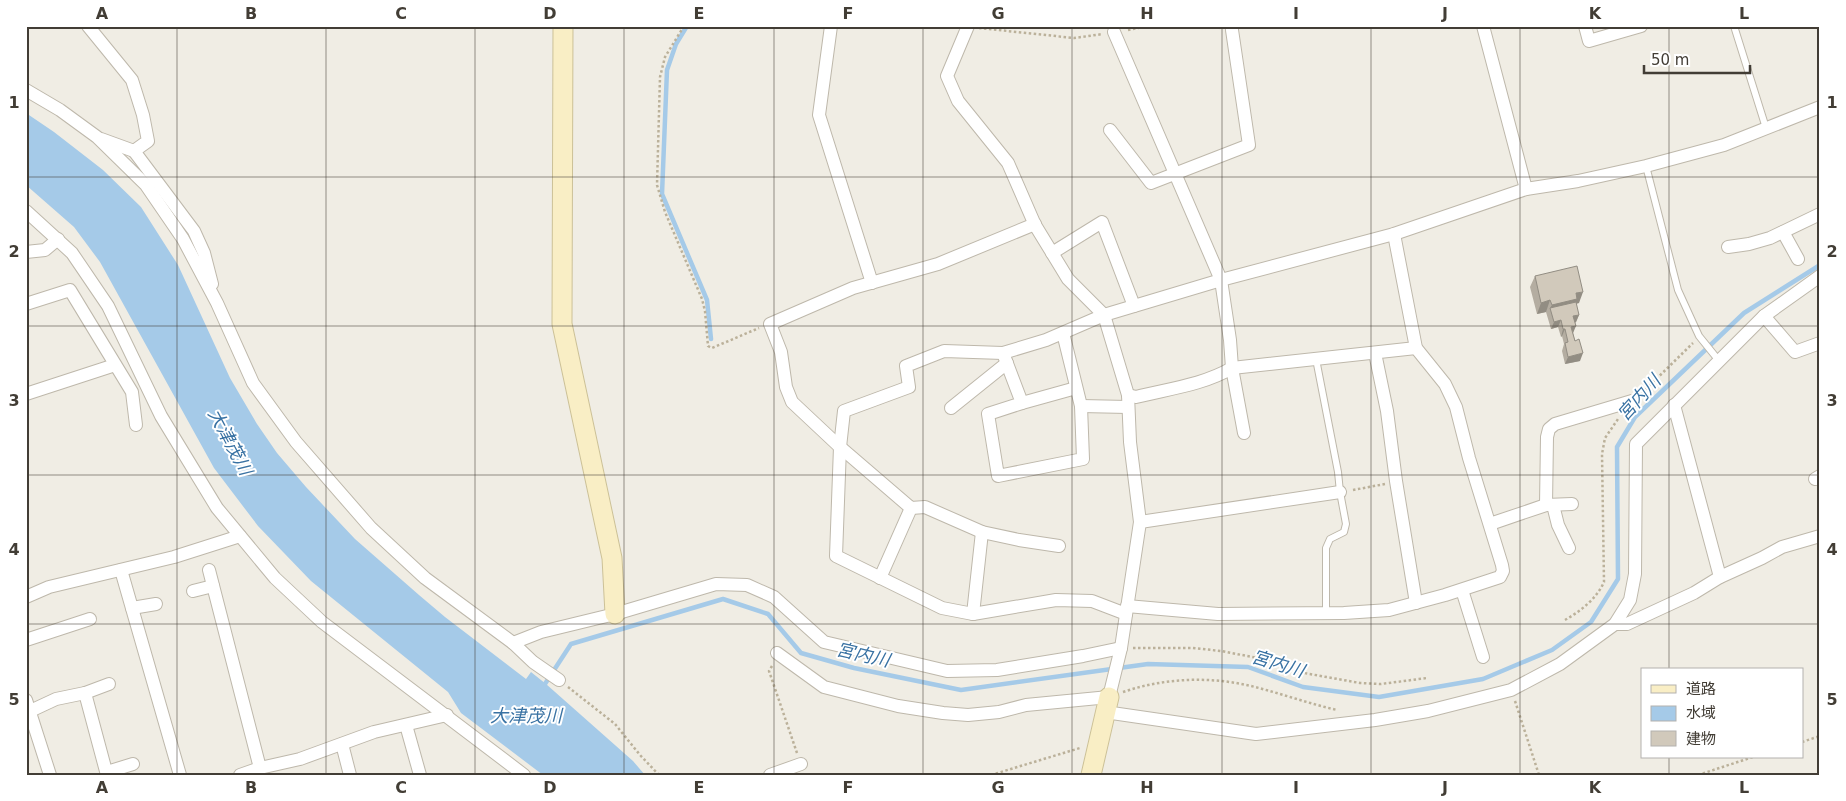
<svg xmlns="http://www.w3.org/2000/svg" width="1846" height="801" font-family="'DejaVu Sans','Noto Sans JP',sans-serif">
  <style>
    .water { fill: #a5cae8 }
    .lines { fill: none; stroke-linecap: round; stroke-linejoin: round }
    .stream { stroke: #a5cae8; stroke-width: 4.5 }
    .lane-casing { stroke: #beb8ab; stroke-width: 8 }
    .street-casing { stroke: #beb8ab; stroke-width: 14 }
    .secondary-casing { stroke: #ccc197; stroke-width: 21 }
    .path { stroke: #bbb19a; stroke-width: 2.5; stroke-dasharray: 2.5 2.5; stroke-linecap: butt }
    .lane { stroke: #fff; stroke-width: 6 }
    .street { stroke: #fff; stroke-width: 12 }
    .secondary { stroke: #f9eec5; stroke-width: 19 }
    .wall { fill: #b4ada1 }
    .shaded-wall { fill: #928d83 }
    .building { fill: #d1c9bb; stroke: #928d83 }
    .grid { fill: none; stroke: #423d35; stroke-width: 1; stroke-opacity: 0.55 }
    .labels { text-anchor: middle; stroke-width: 4; stroke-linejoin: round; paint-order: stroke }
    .water-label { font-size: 18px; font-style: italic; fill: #3972a3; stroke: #fff }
    .neatline { fill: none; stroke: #423d35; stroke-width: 2 }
    .grid-label { font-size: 16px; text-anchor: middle; font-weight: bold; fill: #423d35 }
  </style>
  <rect width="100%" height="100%" fill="#f0ede4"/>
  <polygon class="water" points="26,113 54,132 103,170 141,207 178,265 230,378 257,424 277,453 306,487 355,539 419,595 445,617 526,679 531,672 546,684 633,761 645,775 543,775 461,713 448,692 311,581 258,526 214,468 100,262 74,227 26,185"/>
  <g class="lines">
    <g class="stream">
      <polyline points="687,26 676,44 667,70 662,194 707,300 711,339"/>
      <polyline points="543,687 571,644 723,599 768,614 801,653 854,668 961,690 1148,664 1248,667 1303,687 1379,697 1483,679 1552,650 1591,622 1618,579 1617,447 1635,417 1744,313 1820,265"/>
    </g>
    <defs>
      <g id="lane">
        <polyline points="1734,26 1766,128"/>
        <polyline points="1646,166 1678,290 1699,336 1720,362"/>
        <polyline points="1316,359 1338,472 1340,492 1346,524 1344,532 1330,539 1326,548 1326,612"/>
      </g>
      <g id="street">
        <polyline points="88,26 132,80 143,115 148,141 134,151 101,139"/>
        <polyline points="831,26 819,115 872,283"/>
        <polyline points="1483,26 1526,189"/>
        <polyline points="1585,26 1589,41 1641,26"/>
        <polyline points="1114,32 1221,280 1230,340 1232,368 1244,433"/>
        <polyline points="26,90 60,110 97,137 146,185 183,239 217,303 253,383 296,442 371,528 425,578 513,643 533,662 559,680"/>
        <polyline points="1110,130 1151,183 1249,145 1232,30"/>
        <polyline points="134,151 194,231 204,253 212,284"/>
        <polyline points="26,211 72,253 108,306 161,416 217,508 275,578 322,622 524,775"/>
        <polyline points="1035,224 938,264 853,288 770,324 781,352 786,387 792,402 840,447 911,508 925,507 982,532 1019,540 1059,546"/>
        <polyline points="1783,232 1798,259"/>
        <polyline points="1728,247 1749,244 1770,238 1820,214"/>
        <polyline points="26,252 45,250 58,239"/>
        <polyline points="1052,253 1102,222 1134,306"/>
        <polyline points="26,304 70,290 132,392 136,425"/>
        <polyline points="1764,316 1795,352 1820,343"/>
        <polyline points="1003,353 1022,403 988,414 998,476 1083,459 1081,406 1063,333"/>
        <polyline points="1375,353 1387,411 1396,481 1416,603"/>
        <polyline points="26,394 115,365"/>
        <path d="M1128,395L1136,397C1167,389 1203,385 1232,368L1416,348"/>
        <polyline points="1022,403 1076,388"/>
        <polyline points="1674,405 1720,577"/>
        <polyline points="1081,406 1128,407"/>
        <polyline points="951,408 1007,363"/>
        <polyline points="1815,479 1820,476"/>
        <polyline points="1546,505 1547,437 1549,429 1555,424 1632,401"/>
        <polyline points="1553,505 1558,525 1569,548"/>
        <polyline points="1140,522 1340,492"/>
        <polyline points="1490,524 1546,505 1572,504"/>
        <polyline points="121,570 180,775"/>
        <polyline points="209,570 260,768"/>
        <polyline points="880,578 911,508"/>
        <polyline points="1462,590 1483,657"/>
        <polyline points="193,591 213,586"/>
        <polyline points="26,597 49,587 174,557 240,536"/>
        <polyline points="1127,606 1218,614 1344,613 1389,610 1445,595 1500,577 1503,571 1502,565 1469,458 1456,407 1445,384 1416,348 1394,234"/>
        <polyline points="132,608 156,604"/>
        <polyline points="973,614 982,532"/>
        <polyline points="1126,614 1092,601 1056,600 973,614 942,608 836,556 840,447 844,411 909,387 906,366 944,351 1003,353 1046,340 1104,315 1221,280 1394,234 1526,189 1578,181 1646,166 1724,145 1820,107"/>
        <polyline points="1615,624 1627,624 1694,593 1720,577 1762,558 1782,547 1820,536"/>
        <polyline points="26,640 90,619"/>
        <polyline points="513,643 541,632 615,614 716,584 747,585 774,597 824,642 947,671 997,670 1083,656 1121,648"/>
        <polyline points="777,653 824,687 898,706 943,713 968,715 999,712 1026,705 1109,697 1121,648 1140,522 1130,442 1128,395 1104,315 1068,279 1035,225 1008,163 958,101 947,76 968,26"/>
        <polyline points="85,693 107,775"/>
        <polyline points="26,700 50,775"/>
        <polyline points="1105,712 1256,734 1375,720 1428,711 1511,690 1560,664 1615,624 1630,600 1635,574 1636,444 1764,316 1820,276"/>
        <polyline points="26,713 56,699 85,693 109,684"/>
        <polyline points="406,725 420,775"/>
        <polyline points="342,744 350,775"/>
        <polyline points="107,772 133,764"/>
        <polyline points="240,775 260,768 300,759 374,732 447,715"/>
        <polyline points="770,775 801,764"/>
      </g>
      <g id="secondary">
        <polyline points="563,26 562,324 612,558 615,614"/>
        <polyline points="1091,775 1109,697"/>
      </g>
    </defs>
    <use href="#lane" class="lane-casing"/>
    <use href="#street" class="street-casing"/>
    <use href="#secondary" class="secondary-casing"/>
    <g class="path">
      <polyline points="684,26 665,57 660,77 657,185 665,212 702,299 705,311 708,346 712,348 759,328"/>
      <polyline points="1210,26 1220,28"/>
      <polyline points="979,28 1074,38 1103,34"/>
      <polyline points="1128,30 1148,26"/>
      <polyline points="1642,393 1693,343"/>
      <polyline points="1353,490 1385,484"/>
      <path d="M1565,620C1581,611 1597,598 1604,582L1602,454L1605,438L1618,419"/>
      <polyline points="1133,648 1193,648 1221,651 1263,659 1304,673 1360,683 1381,684 1427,678"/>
      <polyline points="772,666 769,671 797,753"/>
      <polyline points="568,687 615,724 640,755 659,775"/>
      <path d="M1123,692C1167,677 1215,676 1259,688C1285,695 1311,704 1337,710"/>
      <polyline points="1515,701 1539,775"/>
      <polyline points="1802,742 1820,736"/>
      <polyline points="991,775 1080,748"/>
      <polyline points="1698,775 1753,757"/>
    </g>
    <use href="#lane" class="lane"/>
    <use href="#street" class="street"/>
    <use href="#secondary" class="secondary"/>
  </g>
  <polygon class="wall" points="1535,276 1579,303 1576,304 1579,315 1576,322 1575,323 1573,333 1580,361 1565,364 1562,351 1564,344 1562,336 1561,337 1558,327 1551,329 1546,312 1537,314 1530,287"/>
  <g class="shaded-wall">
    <polygon points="1583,292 1579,303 1550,308 1552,305 1576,293"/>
    <polygon points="1550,300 1546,312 1537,314 1541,303"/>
    <polygon points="1579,315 1576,322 1570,324 1573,316"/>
    <polygon points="1561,320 1558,327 1551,329 1554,322"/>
    <polygon points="1576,326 1573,333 1571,327"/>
    <polygon points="1563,329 1565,329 1562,336 1561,337"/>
    <polygon points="1583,353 1580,361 1565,364 1568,357"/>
  </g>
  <g class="building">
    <polygon points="1577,266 1583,292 1576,293 1577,299 1552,305 1550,300 1541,303 1535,276"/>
    <polygon points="1576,302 1579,315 1573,316 1576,326 1571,327 1575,341 1579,339 1583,353 1568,357 1565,343 1568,342 1565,329 1563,329 1561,320 1554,322 1550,308"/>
  </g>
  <path class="grid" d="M177,26V775M326,26V775M475,26V775M624,26V775M774,26V775M923,26V775M1072,26V775M1222,26V775M1371,26V775M1520,26V775M1669,26V670M26,177H1820M26,326H1820M26,475H1820M26,624H1820M1669,757V775"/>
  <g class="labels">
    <g class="water-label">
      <text transform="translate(1639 398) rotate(-48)" y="6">宮内川</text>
      <text transform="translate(230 442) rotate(62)" y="6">大津茂川</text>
      <text transform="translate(863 655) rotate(13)" y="6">宮内川</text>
      <text transform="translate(1278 664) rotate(17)" y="6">宮内川</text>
      <text x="526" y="722">大津茂川</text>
    </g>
  </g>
  <rect width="1846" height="801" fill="none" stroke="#ffffff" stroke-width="55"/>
  <rect x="1641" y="668" width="162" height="90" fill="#ffffff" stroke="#b3b1ae"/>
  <rect x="1651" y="685" width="25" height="8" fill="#f9eec5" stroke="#b3b1ae"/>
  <text x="1686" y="694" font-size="15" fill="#423d35">道路</text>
  <rect x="1651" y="706" width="25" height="15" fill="#a5cae8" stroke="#b3b1ae"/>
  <text x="1686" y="718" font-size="15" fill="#423d35">水域</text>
  <rect x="1651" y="731" width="25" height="15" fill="#d1c9bb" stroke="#b3b1ae"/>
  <text x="1686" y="744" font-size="15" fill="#423d35">建物</text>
  <path d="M1644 65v8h106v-8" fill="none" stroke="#423d35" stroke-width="2.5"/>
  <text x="1651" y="65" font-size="15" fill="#423d35" stroke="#ffffff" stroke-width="4" paint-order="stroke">50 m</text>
  <rect x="28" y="28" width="1790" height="746" class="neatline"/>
  <g class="grid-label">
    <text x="102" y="19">A</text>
    <text x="251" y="19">B</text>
    <text x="401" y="19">C</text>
    <text x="550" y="19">D</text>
    <text x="699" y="19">E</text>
    <text x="848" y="19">F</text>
    <text x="998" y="19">G</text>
    <text x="1147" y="19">H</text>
    <text x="1296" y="19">I</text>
    <text x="1445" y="19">J</text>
    <text x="1595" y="19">K</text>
    <text x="1744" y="19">L</text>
    <text x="14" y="108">1</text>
    <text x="1832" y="108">1</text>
    <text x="14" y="257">2</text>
    <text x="1832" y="257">2</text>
    <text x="14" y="406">3</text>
    <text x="1832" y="406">3</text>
    <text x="14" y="555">4</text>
    <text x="1832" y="555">4</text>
    <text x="14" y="705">5</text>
    <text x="1832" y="705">5</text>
    <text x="102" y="793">A</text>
    <text x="251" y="793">B</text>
    <text x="401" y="793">C</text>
    <text x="550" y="793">D</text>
    <text x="699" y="793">E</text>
    <text x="848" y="793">F</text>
    <text x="998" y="793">G</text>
    <text x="1147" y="793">H</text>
    <text x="1296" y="793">I</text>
    <text x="1445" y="793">J</text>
    <text x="1595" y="793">K</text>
    <text x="1744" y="793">L</text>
  </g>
</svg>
